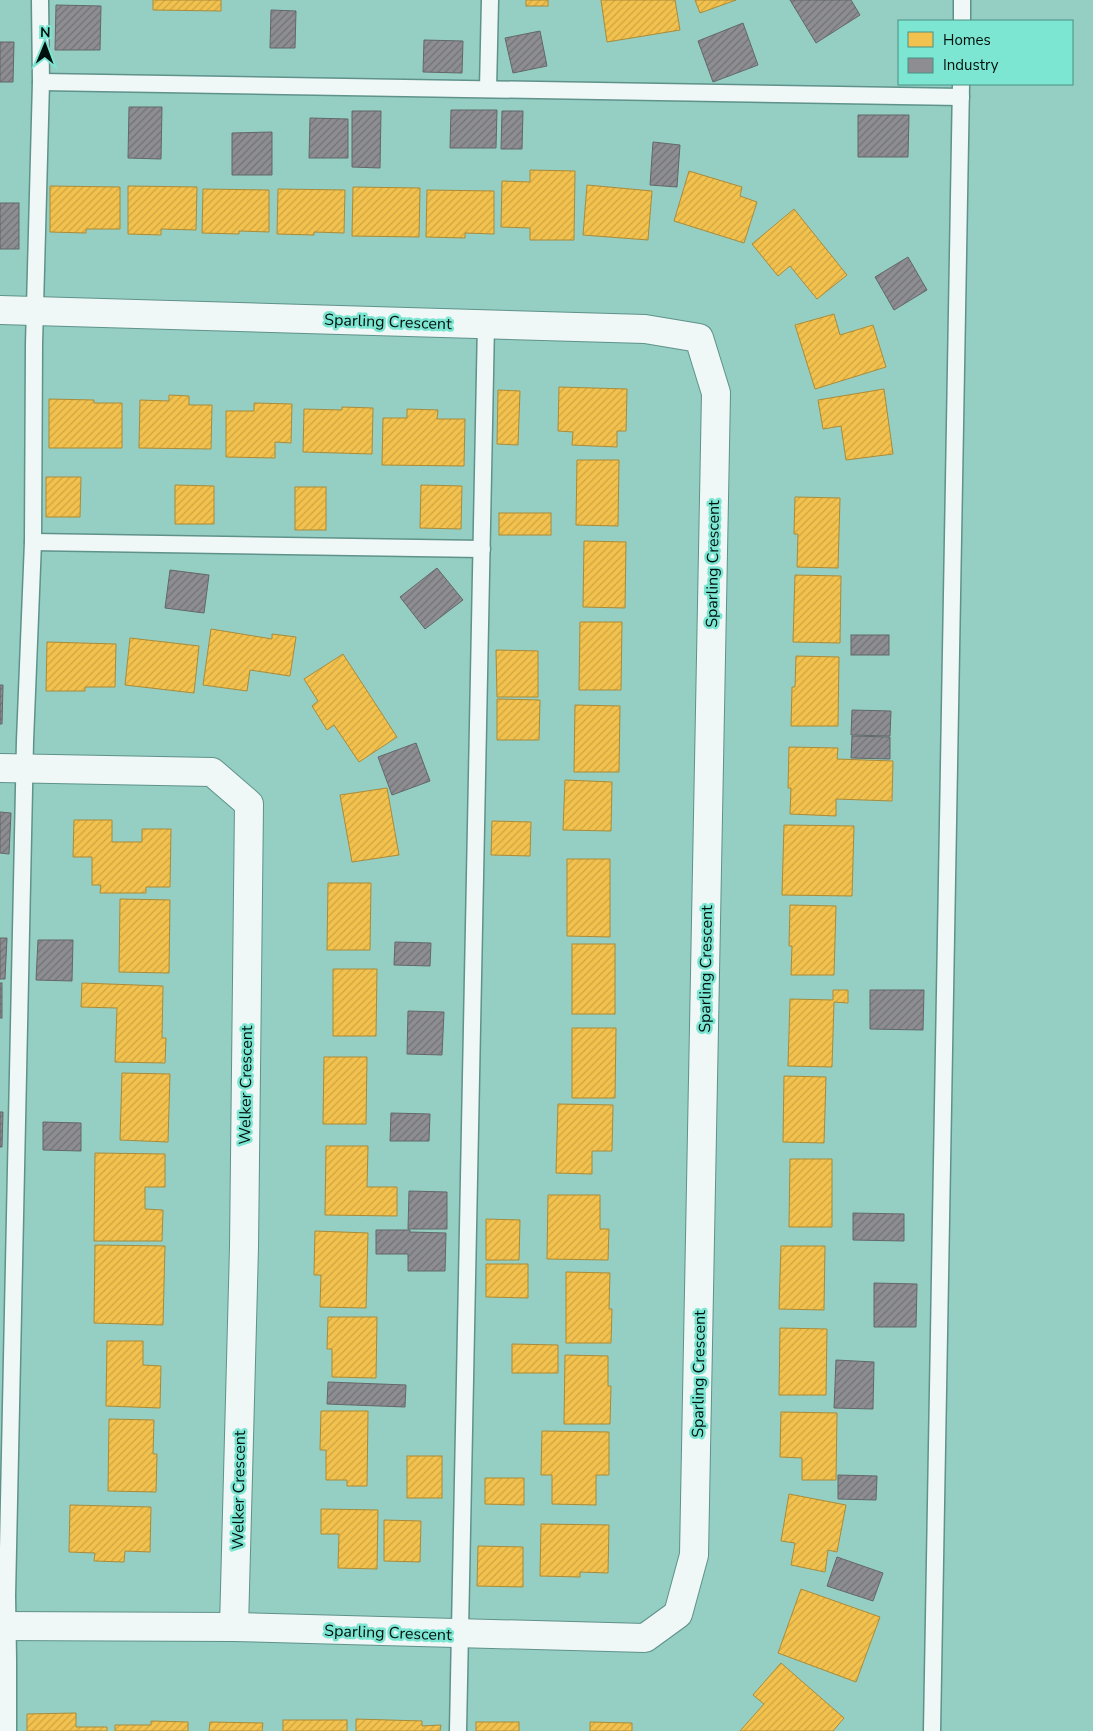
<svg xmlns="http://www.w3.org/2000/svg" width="1093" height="1731" font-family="'Nunito Sans',sans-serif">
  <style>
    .homes { fill: url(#homes-hatch); stroke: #a98c3a }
    .industry { fill: url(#industry-hatch); stroke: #63686a }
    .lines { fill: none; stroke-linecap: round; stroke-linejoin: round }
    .lane-casing { stroke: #5f928a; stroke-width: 19 }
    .street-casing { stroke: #5f928a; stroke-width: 30 }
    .lane { stroke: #eff8f6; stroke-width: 16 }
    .street { stroke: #eff8f6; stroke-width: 28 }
    .labels { text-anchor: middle; stroke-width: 5; stroke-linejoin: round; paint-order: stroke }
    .street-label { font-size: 16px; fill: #00100c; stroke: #7de6d2 }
  </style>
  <defs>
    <pattern id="homes-hatch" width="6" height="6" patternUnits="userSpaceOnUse" patternTransform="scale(1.25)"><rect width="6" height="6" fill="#f2c14e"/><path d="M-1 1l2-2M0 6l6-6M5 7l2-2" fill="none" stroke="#cea543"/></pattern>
    <pattern id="industry-hatch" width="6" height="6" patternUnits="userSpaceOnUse" patternTransform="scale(1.25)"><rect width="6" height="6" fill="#8d8d92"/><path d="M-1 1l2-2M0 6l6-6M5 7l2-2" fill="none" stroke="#717276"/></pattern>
  </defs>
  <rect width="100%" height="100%" fill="#95cec3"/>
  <g class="homes">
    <polygon points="153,0 221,0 221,11 153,10"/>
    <rect x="526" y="0" width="22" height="6"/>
    <polygon points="601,0 675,0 680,30 607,42"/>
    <polygon points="695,0 736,0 700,13"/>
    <polygon points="530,170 575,171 574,240 530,240 530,228 501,227 502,181 530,182"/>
    <polygon points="689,171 742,187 740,196 757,202 744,243 674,221"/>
    <polygon points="587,185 652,191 648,240 583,235"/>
    <polygon points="50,186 120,187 120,229 86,229 86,233 50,232"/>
    <polygon points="128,186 197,187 196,230 161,229 161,235 128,234"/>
    <polygon points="353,187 420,188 419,237 352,236"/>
    <polygon points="203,189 269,190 269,232 239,231 239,234 202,233"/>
    <polygon points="278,189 345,190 344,233 314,232 314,235 277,234"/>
    <polygon points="427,190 494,191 494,234 465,233 465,238 426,237"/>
    <polygon points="794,209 847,275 817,299 790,266 778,276 752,244"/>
    <polygon points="834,314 840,335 873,325 886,367 815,389 795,325"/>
    <polygon points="559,387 627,389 626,431 617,431 617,447 572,445 573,432 558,431"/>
    <polygon points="884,389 893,454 846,460 841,426 823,429 818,400"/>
    <polygon points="498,390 520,391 518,445 497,444"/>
    <polygon points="169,395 189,396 189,405 212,405 211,449 139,448 140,400 169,401"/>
    <polygon points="49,399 94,400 94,403 122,403 122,448 49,448"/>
    <polygon points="254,403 292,404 291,443 275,442 275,458 226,457 226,411 254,411"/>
    <polygon points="342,407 373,408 372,454 303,452 304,409 342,410"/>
    <polygon points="407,409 438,410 437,419 465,419 464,466 382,465 383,418 407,418"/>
    <polygon points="577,460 619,460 618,526 576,525"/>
    <polygon points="46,477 81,477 80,517 46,517"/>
    <polygon points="175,485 214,486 214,524 175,524"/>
    <polygon points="421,485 462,486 461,529 420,528"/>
    <rect x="295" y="487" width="31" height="43"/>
    <polygon points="795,497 840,498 838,568 797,567 798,534 794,534"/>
    <rect x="499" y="513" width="52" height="22"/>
    <polygon points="584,541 626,542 625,608 583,607"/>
    <polygon points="795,575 841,576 840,643 793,642"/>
    <polygon points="580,622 622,622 621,690 579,690"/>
    <polygon points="211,629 272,639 272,634 296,637 290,676 250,670 247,691 203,685"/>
    <polygon points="130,638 199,646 194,693 125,685"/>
    <polygon points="47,642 116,644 115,687 85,687 85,691 46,691"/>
    <polygon points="496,650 538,651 538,697 497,697"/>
    <polygon points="343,654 397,737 359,762 334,725 327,730 312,706 318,701 304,679"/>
    <polygon points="796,656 839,657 838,726 791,726 792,687 795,687"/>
    <polygon points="497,699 540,700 539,740 497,740"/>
    <polygon points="575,705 620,706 619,772 574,772"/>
    <polygon points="789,747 838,748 837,759 893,761 892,801 836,799 836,816 790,814 791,788 788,788"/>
    <polygon points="565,780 612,782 611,831 563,830"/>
    <polygon points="387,788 399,855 352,862 340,795"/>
    <polygon points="74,820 112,820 112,842 142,842 142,829 171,829 170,887 146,887 146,893 100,893 101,885 92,885 92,857 73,857"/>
    <polygon points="492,821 531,822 530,856 491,855"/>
    <polygon points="784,825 854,826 852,896 782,895"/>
    <polygon points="567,859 610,859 610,937 567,936"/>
    <polygon points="328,883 371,883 370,950 327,950"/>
    <polygon points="120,899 170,900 169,973 119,972"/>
    <polygon points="790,905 836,906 834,975 791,975 792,946 789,946"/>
    <rect x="572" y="944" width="43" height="70"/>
    <polygon points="333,969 377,969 376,1036 333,1036"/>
    <polygon points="82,983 163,986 162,1038 166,1038 165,1063 115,1062 117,1008 81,1007"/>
    <polygon points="833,990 848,990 848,1003 834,1002 832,1067 788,1066 790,999 833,1000"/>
    <polygon points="572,1028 616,1028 615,1098 572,1098"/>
    <polygon points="324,1057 367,1057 366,1124 323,1124"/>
    <polygon points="122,1073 170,1074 168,1142 120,1140"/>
    <polygon points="784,1076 826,1077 824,1143 783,1142"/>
    <polygon points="558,1104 613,1105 612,1151 592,1151 592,1174 556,1173"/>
    <polygon points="326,1146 368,1146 367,1187 397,1187 397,1216 325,1215"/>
    <polygon points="95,1153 165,1154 165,1187 145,1187 145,1209 163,1210 162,1241 94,1241"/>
    <polygon points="790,1159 832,1159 832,1227 789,1227"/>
    <polygon points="548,1195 600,1195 600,1229 609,1229 608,1260 547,1259"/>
    <polygon points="486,1219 520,1220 519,1260 486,1260"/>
    <polygon points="315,1231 368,1233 366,1308 320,1307 321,1275 314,1275"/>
    <polygon points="95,1245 165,1246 163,1325 94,1323"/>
    <polygon points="781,1246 825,1246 824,1310 779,1309"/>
    <polygon points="486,1264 528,1264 528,1298 486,1297"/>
    <polygon points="566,1272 610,1273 609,1309 612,1309 611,1343 566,1343"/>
    <polygon points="328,1317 377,1317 376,1378 332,1377 332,1349 327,1349"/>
    <polygon points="780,1328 827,1329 826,1395 779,1395"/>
    <polygon points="107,1341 143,1341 143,1365 161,1366 160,1408 106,1406"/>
    <polygon points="512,1344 558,1345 558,1373 512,1373"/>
    <polygon points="565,1355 608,1356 608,1386 611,1386 610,1424 564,1424"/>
    <polygon points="321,1411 368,1411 367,1486 347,1486 347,1480 326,1480 326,1450 320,1450"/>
    <polygon points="781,1412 837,1413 836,1480 802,1480 802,1458 780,1457"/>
    <polygon points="109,1419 154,1420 153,1454 157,1454 156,1492 108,1491"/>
    <polygon points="542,1431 609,1432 609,1475 596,1475 596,1505 552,1504 552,1475 541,1475"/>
    <rect x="407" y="1456" width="35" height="42"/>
    <polygon points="485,1478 524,1478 524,1505 485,1504"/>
    <polygon points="789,1494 846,1505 837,1552 828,1550 825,1572 791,1565 795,1543 781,1541"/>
    <polygon points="70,1505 151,1507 150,1552 125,1551 124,1562 94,1561 95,1553 69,1552"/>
    <polygon points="321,1509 378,1510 377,1569 338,1568 339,1534 321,1534"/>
    <polygon points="384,1520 421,1521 420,1562 384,1561"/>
    <polygon points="541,1524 609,1525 608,1573 580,1572 580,1577 540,1576"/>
    <polygon points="478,1546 523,1547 523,1587 477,1586"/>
    <polygon points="801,1589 880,1617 856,1682 778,1653"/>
    <polygon points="781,1663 844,1718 833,1731 740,1731 764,1704 753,1695"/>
    <polygon points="76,1713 76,1727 107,1727 107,1731 27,1731 27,1714"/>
    <polygon points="356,1719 422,1721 422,1726 441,1725 440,1731 356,1731"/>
    <rect x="283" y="1720" width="64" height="11"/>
    <polygon points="151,1721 188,1722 188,1731 115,1731 115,1725 151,1725"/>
    <polygon points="210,1722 263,1723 262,1731 209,1731"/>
    <rect x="476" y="1722" width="43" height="9"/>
    <polygon points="590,1722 632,1723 632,1731 590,1731"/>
  </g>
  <g class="industry">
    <polygon points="790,0 851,0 860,15 816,43"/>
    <polygon points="56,5 101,6 100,50 55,50"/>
    <polygon points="271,10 296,11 295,48 270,48"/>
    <polygon points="743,23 758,65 713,82 698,41"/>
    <polygon points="540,31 547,66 513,73 505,38"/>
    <polygon points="424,40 463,41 462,73 423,72"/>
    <polygon points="0,42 14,42 13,82 0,82"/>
    <polygon points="129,107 162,107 161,159 128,158"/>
    <polygon points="451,110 497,110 496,148 450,148"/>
    <polygon points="352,111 381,111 380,168 352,167"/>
    <polygon points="502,111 523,111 522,149 501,149"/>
    <polygon points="858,115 909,115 908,157 858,157"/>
    <polygon points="310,118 348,119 348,158 309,158"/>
    <polygon points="272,132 272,175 232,175 232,133"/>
    <polygon points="653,142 680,145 677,187 650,185"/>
    <rect x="0" y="203" width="19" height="46"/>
    <polygon points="908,257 927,290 894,310 875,277"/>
    <polygon points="437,568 463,600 425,629 400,597"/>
    <polygon points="170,570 209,575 204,613 165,608"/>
    <rect x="851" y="635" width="38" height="20"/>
    <polygon points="0,685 3,685 2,724 0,724"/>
    <polygon points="852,710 891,711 890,736 851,735"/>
    <polygon points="852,736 890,737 890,759 851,758"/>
    <polygon points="416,743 430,781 392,795 378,757"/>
    <polygon points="0,812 11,813 9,854 0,853"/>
    <polygon points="0,938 7,938 5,979 0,979"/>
    <polygon points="38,940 73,940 72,981 36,980"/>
    <polygon points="395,942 431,943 430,966 394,965"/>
    <rect x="0" y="983" width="2" height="35"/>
    <polygon points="870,990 924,990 923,1030 870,1029"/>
    <polygon points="408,1011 444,1012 442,1055 407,1054"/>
    <polygon points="0,1112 3,1112 2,1147 0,1147"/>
    <polygon points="391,1113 430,1114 429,1141 390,1141"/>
    <polygon points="43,1122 81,1123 81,1151 43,1150"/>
    <polygon points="409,1191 447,1192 447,1229 408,1229"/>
    <polygon points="853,1213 904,1214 904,1241 853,1240"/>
    <polygon points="376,1230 410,1230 410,1232 446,1233 445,1271 408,1271 408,1254 376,1254"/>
    <polygon points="874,1283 917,1284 916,1327 874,1327"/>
    <polygon points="836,1360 874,1362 873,1409 834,1408"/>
    <polygon points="328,1382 406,1385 405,1407 327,1404"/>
    <polygon points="838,1475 877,1476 876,1500 838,1499"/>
    <polygon points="837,1557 883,1573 873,1601 827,1586"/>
  </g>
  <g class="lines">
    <defs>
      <g id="lane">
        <polyline points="962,21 962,0"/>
        <polyline points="41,82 961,97"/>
        <polyline points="488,89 490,0"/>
        <polyline points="33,542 482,549"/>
        <polyline points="8,1731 8,1659 7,1596 25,741 33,542 34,344 41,82 40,0"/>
        <polyline points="458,1731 486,323"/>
        <polyline points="932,1731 961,84"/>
      </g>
      <g id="street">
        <polyline points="0,310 645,329 699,338 716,393 694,1555 678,1614 645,1638 234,1627 0,1626"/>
        <polyline points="0,768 212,772 249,804 244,1247 234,1627"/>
      </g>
    </defs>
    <use href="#lane" class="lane-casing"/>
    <use href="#street" class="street-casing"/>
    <use href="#lane" class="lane"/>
    <use href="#street" class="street"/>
  </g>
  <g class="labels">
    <g class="street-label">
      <text transform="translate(388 321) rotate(2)" y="6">Sparling Crescent</text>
      <text transform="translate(712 564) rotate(-89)" y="6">Sparling Crescent</text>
      <text transform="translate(705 969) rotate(-89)" y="6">Sparling Crescent</text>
      <text transform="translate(245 1085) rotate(-89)" y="6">Welker Crescent</text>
      <text transform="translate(698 1374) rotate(-89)" y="6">Sparling Crescent</text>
      <text transform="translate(238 1490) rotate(-89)" y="6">Welker Crescent</text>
      <text transform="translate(388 1632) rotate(2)" y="6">Sparling Crescent</text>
    </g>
  </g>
  <rect x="898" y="20" width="175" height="65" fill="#7de6d2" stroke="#4b9083"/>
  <rect x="908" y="32" width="25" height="15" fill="#f2c14e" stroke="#4b9083"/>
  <text x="943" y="45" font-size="15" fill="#00100c">Homes</text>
  <rect x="908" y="58" width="25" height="15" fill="#8d8d92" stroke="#4b9083"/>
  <text x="943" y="70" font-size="15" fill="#00100c">Industry</text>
  <g transform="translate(45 45) rotate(1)" stroke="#7de6d2" stroke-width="4" paint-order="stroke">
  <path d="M0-4L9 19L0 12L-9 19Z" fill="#00100c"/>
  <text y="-8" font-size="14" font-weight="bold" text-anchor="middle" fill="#00100c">N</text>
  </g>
</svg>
